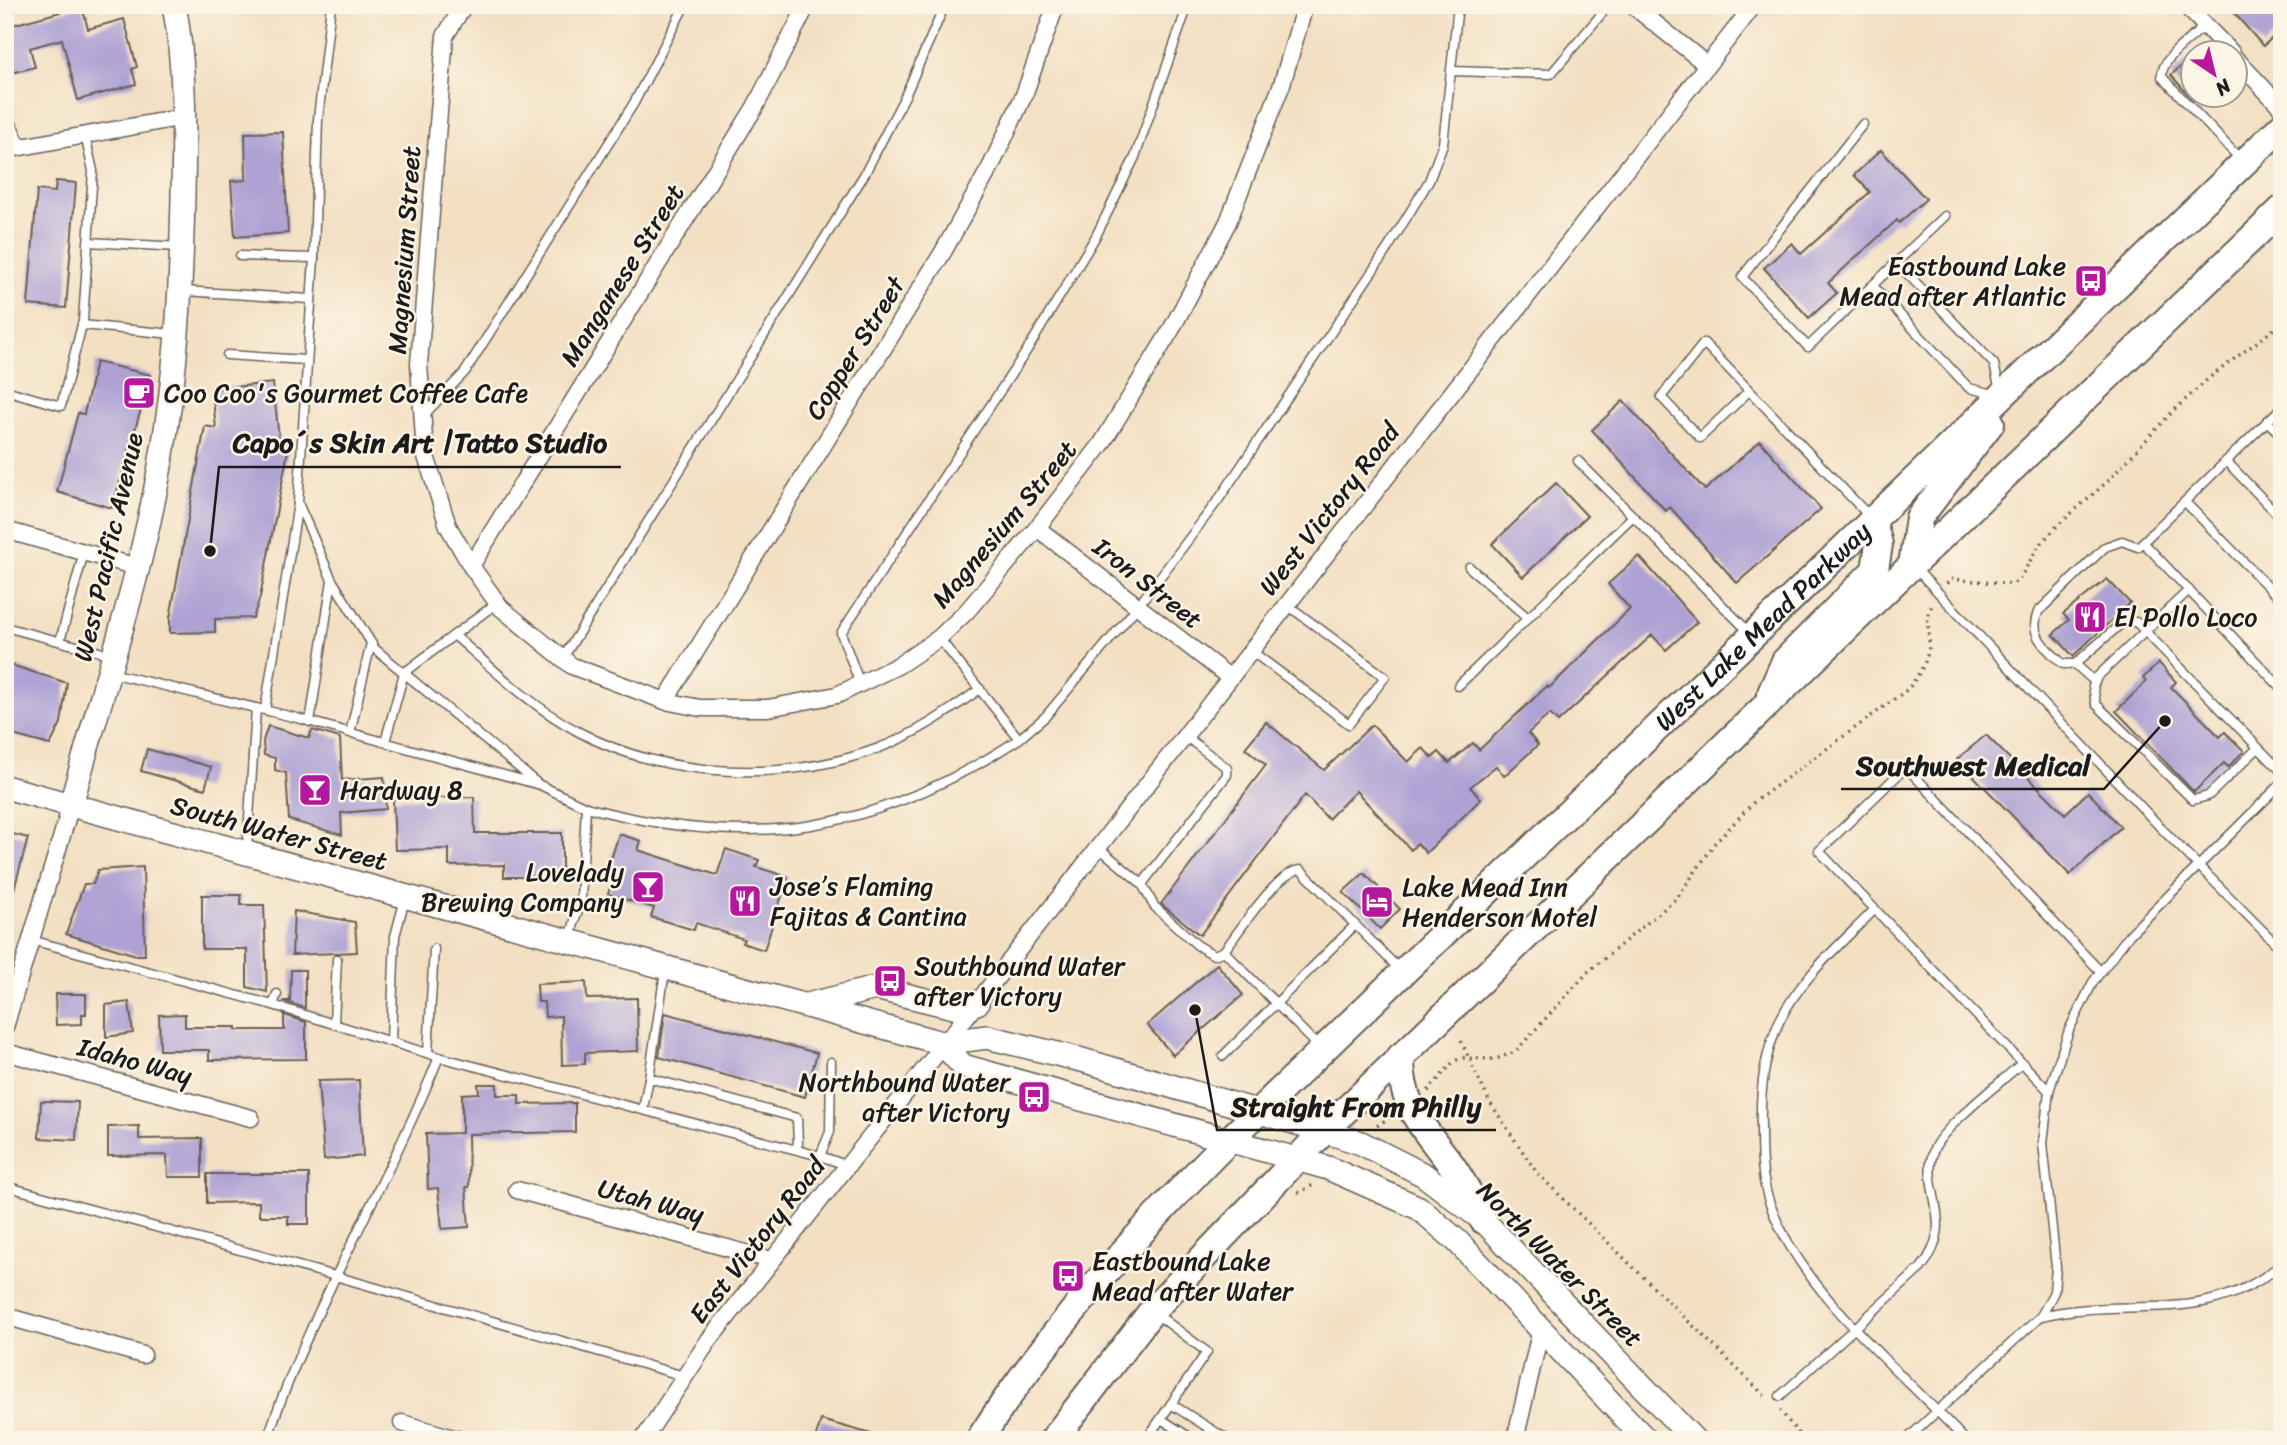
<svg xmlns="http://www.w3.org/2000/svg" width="2287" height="1445" font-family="Sriracha,sans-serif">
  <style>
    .building { fill: #aea2d4 }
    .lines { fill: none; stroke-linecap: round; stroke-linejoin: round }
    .lane-casing { stroke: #676056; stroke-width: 11 }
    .street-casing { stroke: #676056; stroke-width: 19 }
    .secondary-casing { stroke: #676056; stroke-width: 26 }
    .primary-casing { stroke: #676056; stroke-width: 30 }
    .path { stroke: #676056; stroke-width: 3.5; stroke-dasharray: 2 5; stroke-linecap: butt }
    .lane { stroke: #fff; stroke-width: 8 }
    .street { stroke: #fff; stroke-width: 16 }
    .secondary { stroke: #fff; stroke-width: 23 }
    .primary { stroke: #fff; stroke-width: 26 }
    .labels { text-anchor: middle; stroke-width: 5; stroke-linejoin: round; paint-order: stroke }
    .street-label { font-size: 26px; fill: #1c1c1c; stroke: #fcf5e5 }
    .poi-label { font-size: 26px; fill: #1c1c1c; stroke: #fcf5e5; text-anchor: start }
    .leader { fill: none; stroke: #1c1c1c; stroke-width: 2.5 }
    .callout-dot { fill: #1c1c1c; stroke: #fcf5e5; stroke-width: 2.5 }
    .callout-label { font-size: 28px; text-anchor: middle; font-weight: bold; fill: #1c1c1c; stroke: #fcf5e5; stroke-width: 5; stroke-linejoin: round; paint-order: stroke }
  </style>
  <rect width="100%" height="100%" fill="#fcf5e5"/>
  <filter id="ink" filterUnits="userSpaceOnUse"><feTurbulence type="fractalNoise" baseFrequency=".0143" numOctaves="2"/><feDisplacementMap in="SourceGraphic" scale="14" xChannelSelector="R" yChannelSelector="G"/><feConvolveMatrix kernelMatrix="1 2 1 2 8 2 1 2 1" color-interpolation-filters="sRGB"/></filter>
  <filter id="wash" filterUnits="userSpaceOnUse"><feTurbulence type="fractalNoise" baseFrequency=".00686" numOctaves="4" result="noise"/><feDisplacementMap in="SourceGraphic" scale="28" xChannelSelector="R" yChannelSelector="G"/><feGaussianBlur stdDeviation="1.57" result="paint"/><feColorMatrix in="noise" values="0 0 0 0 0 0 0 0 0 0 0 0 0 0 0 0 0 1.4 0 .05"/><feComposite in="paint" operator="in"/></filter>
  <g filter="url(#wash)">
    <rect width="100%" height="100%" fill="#f3dfc2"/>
    <g id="blocks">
      <g class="building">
        <polygon points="2244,5 2282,5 2282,29 2263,46 2235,14"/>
        <polygon points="82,6 88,29 124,19 137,67 132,69 136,84 78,100 62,39 30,48 35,67 11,73 5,53 5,27"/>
        <polygon points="2193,56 2193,100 2171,75"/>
        <polygon points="283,132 288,233 235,237 231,181 246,180 245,133"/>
        <polygon points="1881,150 1926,199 1899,223 1897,220 1828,283 1837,293 1809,318 1764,268 1792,243 1801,254 1870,192 1854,175"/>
        <polygon points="56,181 76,183 66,308 28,305 37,190 55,192"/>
        <polygon points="96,362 151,375 112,508 57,492 78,413 84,414"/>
        <polygon points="273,383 279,439 290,441 260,597 253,618 215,619 215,632 170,633 170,618 205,426 216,428 212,389"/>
        <polygon points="1623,401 1705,490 1760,441 1821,509 1737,583 1670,507 1666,511 1592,430"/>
        <polygon points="1556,483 1587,516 1523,577 1492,544"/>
        <polygon points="1639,556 1697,622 1666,650 1652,635 1558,722 1550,714 1528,733 1538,745 1504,776 1496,766 1470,787 1481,799 1426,853 1417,843 1411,850 1356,791 1328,819 1305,795 1200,935 1161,904 1266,765 1245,748 1266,722 1324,770 1372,725 1408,762 1423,748 1432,758 1439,752 1449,763 1473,743 1479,750 1547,686 1549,688 1630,609 1608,584"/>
        <polygon points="2107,579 2130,603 2073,656 2053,634 2069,620 2063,614"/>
        <polygon points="5,663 67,683 61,723 50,745 5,733"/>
        <polygon points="2159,663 2176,682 2171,687 2220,737 2225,732 2244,751 2228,767 2224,763 2194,792 2116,711 2146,682 2143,678"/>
        <polygon points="268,726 309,738 312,730 340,738 342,780 384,777 386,809 341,813 342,835 289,820 286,773 275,770 275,758 264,755 263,741"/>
        <polygon points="1986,735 2065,814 2088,792 2121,827 2070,875 1957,759"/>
        <polygon points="147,749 211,767 205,789 141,771"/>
        <polygon points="474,797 475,833 562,833 562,877 504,877 504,865 449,866 449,849 395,850 393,799"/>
        <polygon points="5,832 28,838 10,904 5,904"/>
        <polygon points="619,834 641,841 638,850 717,875 726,849 759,860 756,867 788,877 764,950 742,943 744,939 696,923 694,930 651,917 654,908 608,894 612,881 605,878"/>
        <polygon points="143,867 145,955 136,955 66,934 84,884 93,884 98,870"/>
        <polygon points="1364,873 1400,909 1380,929 1343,892"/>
        <polygon points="202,895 241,895 241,905 264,905 267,992 247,987 247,949 202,949"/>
        <polygon points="294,911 355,922 357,952 292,955"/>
        <polygon points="1217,964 1243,995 1173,1055 1147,1025"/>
        <polygon points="291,970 305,970 305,1008 283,1001 290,1001"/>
        <polygon points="586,982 587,999 637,998 638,1051 585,1053 585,1064 562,1065 561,1016 545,1017 544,1002 538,1002 537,984"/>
        <polygon points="55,994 86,994 86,1014 82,1014 82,1024 56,1025"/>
        <polygon points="129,1002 133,1033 106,1037 106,1005"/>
        <polygon points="665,1013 817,1053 805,1097 659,1057"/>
        <polygon points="185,1014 185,1027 236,1027 236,1030 284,1030 284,1015 306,1022 306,1059 209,1060 209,1050 160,1050 159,1015"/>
        <polygon points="359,1080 363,1156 324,1160 318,1081"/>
        <polygon points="478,1084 497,1084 497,1095 519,1095 519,1104 575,1103 575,1132 468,1134 469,1187 466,1187 469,1227 442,1229 438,1188 428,1189 426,1134 462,1133 462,1094 479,1093"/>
        <polygon points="41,1101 78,1102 76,1140 39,1138"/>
        <polygon points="139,1126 139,1139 202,1138 202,1177 168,1177 167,1155 108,1156 108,1127"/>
        <polygon points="207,1174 309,1174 309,1224 288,1224 288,1216 259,1216 259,1202 207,1203"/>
        <polygon points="821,1420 875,1435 874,1440 815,1440"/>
      </g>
    </g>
  </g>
  <g filter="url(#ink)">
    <use href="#blocks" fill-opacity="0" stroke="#676056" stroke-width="2"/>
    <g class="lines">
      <defs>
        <g id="lane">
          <path d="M2206,25C2193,37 2160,58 2162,77L2242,161"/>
          <polyline points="1451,71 1551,74 1609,5"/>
          <polyline points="5,108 22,146"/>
          <polyline points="1863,124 1742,277 1808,347 1945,216"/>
          <polyline points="88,242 180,247"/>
          <polyline points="240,256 314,258"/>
          <polyline points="1873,286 1969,388 2001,396 1994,364 1896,262"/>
          <polyline points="183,291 310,299"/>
          <polyline points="82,325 173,334"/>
          <polyline points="227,355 305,360"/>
          <polyline points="5,390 61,406 83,321 93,171 85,135"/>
          <polyline points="1749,391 1700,438 1661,397 1704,343 1870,517"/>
          <polyline points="2282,407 2143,542 2282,689"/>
          <polyline points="424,415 465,372 634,103 685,5"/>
          <polyline points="2267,421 2282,436"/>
          <polyline points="1578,461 1750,633"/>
          <polyline points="2226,461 2282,519"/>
          <polyline points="2185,502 2282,601"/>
          <polyline points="298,503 314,258 318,119 331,5"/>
          <path d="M2143,542L2138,547L2122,541L2105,547L2038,612C2028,636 2047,649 2063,664H2075L2123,622H2136L2282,772"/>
          <polyline points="1469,567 1528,618"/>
          <polyline points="1914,567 2163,830 2282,950"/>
          <polyline points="2189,590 2097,677 2093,686 2096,704 2193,800 2208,796 2258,748"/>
          <path d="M497,603L454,635C493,669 533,708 579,732C667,779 786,783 879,748C916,734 948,712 980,689"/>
          <polyline points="5,627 111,655"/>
          <polyline points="60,641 84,552"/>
          <polyline points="1250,650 1349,724 1385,677 1286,604"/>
          <polyline points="563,658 864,175 905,96 945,5"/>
          <polyline points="2075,664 2095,682"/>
          <polyline points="111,673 297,718 540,785 586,807 581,899 570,938"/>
          <polyline points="860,684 841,633 1031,344 1096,236 1135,157 1188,5"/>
          <polyline points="1458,686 1633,516"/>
          <polyline points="265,710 298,503 332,580 375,649 537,783"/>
          <polyline points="310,722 332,580"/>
          <polyline points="350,733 371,643"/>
          <polyline points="1019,739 1045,717 1138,606 1219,499 1388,248 1429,181 1443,144 1458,5"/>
          <polyline points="385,742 404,673 454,635"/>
          <path d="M586,807C751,852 876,833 1019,739L939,638"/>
          <polyline points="1098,847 1142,884 1154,906 1197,945 1214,955 1224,951"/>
          <polyline points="247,850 256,708"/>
          <polyline points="1142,884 1227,775 1227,768 1184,735"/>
          <path d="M1875,909C1841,944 1800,978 1779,1022C1764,1056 1760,1089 1761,1126C1761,1151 1761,1180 1770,1204C1802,1294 1901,1370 1965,1440"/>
          <polyline points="31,940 273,1005 439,1057 820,1156 846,1165"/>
          <polyline points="273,1005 277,994"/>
          <polyline points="334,1023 337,959"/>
          <polyline points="391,1040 395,936 405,899"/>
          <path d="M1319,1047L1224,951C1238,933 1279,869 1301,870L1399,969"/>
          <polyline points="428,1052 434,949"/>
          <polyline points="1223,1056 1355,925"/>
          <polyline points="649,1078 665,971"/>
          <polyline points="2049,1091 1819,851 1906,767 2101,972"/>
          <polyline points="643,1109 649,1078 797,1118 798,1144 795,1149"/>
          <polyline points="820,1156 830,1132 831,1062"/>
          <polyline points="5,1186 335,1276 684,1376"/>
          <path d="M2041,1316C2126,1295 2209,1329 2282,1263"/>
          <path d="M1780,1396L1921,1268C1959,1221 1919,1191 1934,1149C1943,1127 2002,1081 2022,1063"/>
          <polyline points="1171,1404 1228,1440"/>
          <polyline points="1161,1419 1194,1440"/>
          <path d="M267,1440C311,1307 387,1186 439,1057"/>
          <polyline points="1146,1440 1207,1352 1155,1313"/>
          <polyline points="1906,1440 2041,1316 2054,1292 2056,1267 2043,1143 2049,1091 2069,1030 2093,982 2130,934 2282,783"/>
        </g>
        <g id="street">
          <polyline points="464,5 445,36 419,364 425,453 448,526 471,566 501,608 572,666 665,701 700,708 768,708 837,695 899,665 939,638 967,611 1037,528 1101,445 1171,330 1228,222 1282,84 1305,5"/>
          <polyline points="1632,5 1707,65"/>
          <polyline points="2185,5 2231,52"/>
          <polyline points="2234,57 2282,108"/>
          <polyline points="5,150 184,117"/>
          <polyline points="1037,528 1229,677"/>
          <polyline points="5,530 137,567"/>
          <polyline points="471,566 755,107 807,5"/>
          <polyline points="665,701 943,252 991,166 1024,95 1056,5"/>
          <polyline points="5,1027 71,805"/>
          <polyline points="5,1052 251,1118"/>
          <polyline points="517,1190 771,1260"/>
          <polyline points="5,1316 143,1355"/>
          <polyline points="402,1423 460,1440"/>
          <polyline points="643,1440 709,1340 977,1003 1754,5"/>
          <polyline points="1515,1440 1541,1329"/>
        </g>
        <g id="secondary">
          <polyline points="5,787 942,1043 987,1037 1082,1060 1324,1131 1361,1143 1424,1175 1483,1220 1694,1440"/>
          <path d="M71,805C101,693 140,580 160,466C177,373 181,290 183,196C184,132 186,68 174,5"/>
          <polyline points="807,1005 876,988 958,1008 977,1003"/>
          <polyline points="942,1043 963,1066 1328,1168 1419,1208 1457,1241 1646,1440"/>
        </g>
        <g id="primary">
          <polyline points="1912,565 1919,518 1991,423"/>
          <polyline points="1771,693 1785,661 1875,570 1879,544 1872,519"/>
          <path d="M1401,1056C1400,1105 1422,1126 1450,1163C1463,1181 1473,1201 1483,1220"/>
          <path id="s1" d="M979,1440C1049,1331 1137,1233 1228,1141L2282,126"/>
          <polyline points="1053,1440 1152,1311 1324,1131 2282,209"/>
        </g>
      </defs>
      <use href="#lane" class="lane-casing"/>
      <use href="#street" class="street-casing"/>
      <use href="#secondary" class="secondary-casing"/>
      <use href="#primary" class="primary-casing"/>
      <g class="path">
        <polyline points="1947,584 1950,579 2012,584 2019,580 2038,547 2057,526 2108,481 2173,411 2209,378 2282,323"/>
        <polyline points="1461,1041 1489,1101 1537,1173 1767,1398"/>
        <path d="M1428,1091L1454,1061L1463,1058L1496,1059L1515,1052L1588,972L1677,898L1715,843L1753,803L1908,689C1918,676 1929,660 1929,643C1930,626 1923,619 1933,604"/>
        <polyline points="1377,1126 1390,1117"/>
        <polyline points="1298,1193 1313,1185"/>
        <polyline points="1780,1410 1803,1440"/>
      </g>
      <use href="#lane" class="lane"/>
      <use href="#street" class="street"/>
      <use href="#secondary" class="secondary"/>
      <use href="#primary" class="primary"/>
    </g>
  </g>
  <defs>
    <symbol id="bus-square" viewBox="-11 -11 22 22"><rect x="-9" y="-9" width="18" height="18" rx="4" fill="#b5179e" stroke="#fcf5e5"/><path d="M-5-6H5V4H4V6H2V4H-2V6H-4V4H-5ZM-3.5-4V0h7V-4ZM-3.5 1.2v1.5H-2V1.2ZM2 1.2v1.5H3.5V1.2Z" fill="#fff"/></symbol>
    <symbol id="cafe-square" viewBox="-11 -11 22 22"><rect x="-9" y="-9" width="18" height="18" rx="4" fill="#b5179e" stroke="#fcf5e5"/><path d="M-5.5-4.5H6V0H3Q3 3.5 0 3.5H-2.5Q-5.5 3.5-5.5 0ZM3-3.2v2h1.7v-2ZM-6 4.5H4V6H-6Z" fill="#fff"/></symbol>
    <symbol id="restaurant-square" viewBox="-11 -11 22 22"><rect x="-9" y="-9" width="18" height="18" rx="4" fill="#b5179e" stroke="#fcf5e5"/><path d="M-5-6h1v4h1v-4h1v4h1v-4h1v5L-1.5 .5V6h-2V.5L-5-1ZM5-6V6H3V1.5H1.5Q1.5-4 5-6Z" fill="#fff"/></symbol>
    <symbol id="bar-square" viewBox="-11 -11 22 22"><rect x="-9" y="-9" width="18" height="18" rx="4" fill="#b5179e" stroke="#fcf5e5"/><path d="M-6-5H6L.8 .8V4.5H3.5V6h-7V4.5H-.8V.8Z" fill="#fff"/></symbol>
    <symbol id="hotel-square" viewBox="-11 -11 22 22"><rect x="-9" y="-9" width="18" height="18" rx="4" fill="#b5179e" stroke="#fcf5e5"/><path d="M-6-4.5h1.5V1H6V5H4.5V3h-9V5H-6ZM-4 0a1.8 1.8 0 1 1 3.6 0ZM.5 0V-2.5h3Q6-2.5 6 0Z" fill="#fff"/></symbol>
  </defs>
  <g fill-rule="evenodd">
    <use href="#bus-square" x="2072" y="262" width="38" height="38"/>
    <use href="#cafe-square" x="120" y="374" width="38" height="38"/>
    <use href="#restaurant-square" x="2071" y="598" width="38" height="38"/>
    <use href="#bar-square" x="296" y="771" width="38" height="38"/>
    <use href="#bar-square" x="629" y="868" width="38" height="38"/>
    <use href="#restaurant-square" x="726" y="882" width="38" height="38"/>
    <use href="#hotel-square" x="1358" y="883" width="38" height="38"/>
    <use href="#bus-square" x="871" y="962" width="38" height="38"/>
    <use href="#bus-square" x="1015" y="1078" width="38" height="38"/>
    <use href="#bus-square" x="1049" y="1257" width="38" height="38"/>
  </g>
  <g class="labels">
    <g class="street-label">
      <text transform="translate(404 250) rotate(-86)" y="9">Magnesium Street</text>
      <text transform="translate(622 275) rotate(-58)" y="9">Manganese Street</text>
      <text transform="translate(855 348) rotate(-58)" y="9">Copper Street</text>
      <text transform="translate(1329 509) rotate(-52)" y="9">West Victory Road</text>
      <text transform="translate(1004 524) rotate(-50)" y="9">Magnesium Street</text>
      <text transform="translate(108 547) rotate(-77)" y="9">West Pacific Avenue</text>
      <text transform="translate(1148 583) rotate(38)" y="9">Iron Street</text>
      <text dy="9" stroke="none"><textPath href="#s1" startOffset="1132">West Lake Mead Parkway</textPath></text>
      <text transform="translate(279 833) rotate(15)" y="9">South Water Street</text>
      <text transform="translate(135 1061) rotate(15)" y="9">Idaho Way</text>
      <text transform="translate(651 1201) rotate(15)" y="9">Utah Way</text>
      <text transform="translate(757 1240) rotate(-52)" y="9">East Victory Road</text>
      <text transform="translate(1560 1264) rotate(45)" y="9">North Water Street</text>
    </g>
    <g class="poi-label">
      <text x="2066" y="275" text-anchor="end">Eastbound Lake<tspan x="2066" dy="30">Mead after Atlantic</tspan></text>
      <text x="164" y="402">Coo Coo's Gourmet Coffee Cafe</text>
      <text x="2114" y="626">El Pollo Loco</text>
      <text x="340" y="799">Hardway 8</text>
      <text x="624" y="881" text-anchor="end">Lovelady<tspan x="624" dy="30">Brewing Company</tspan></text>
      <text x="770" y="895">Jose’s Flaming<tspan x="770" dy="30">Fajitas &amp; Cantina</tspan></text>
      <text x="1402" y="896">Lake Mead Inn<tspan x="1402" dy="30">Henderson Motel</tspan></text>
      <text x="914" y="975">Southbound Water<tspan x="914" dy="30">after Victory</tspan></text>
      <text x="1010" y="1091" text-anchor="end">Northbound Water<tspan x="1010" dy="30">after Victory</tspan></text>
      <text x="1092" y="1270">Eastbound Lake<tspan x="1092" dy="30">Mead after Water</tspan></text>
    </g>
  </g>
  <path class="leader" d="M210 551L219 467H621M2165 721L2104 789H1841M1195 1010L1217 1130H1496"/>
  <g class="callout-dot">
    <circle cx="210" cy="551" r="7"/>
    <circle cx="2165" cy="721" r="7"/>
    <circle cx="1195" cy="1010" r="7"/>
  </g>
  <g class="callout-label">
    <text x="420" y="452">Capo´s Skin Art |Tatto Studio</text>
    <text x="1973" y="775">Southwest Medical</text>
    <text x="1356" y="1116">Straight From Philly</text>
  </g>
  <rect width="2287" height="1445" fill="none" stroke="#fcf5e5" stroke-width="28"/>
  <g transform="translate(2214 74) rotate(145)"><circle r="33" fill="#fcf5e5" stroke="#a29e95" stroke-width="2"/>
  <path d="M0-5L12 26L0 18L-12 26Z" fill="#b5179e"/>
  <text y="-10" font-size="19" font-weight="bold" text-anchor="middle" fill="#1c1c1c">N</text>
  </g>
</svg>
